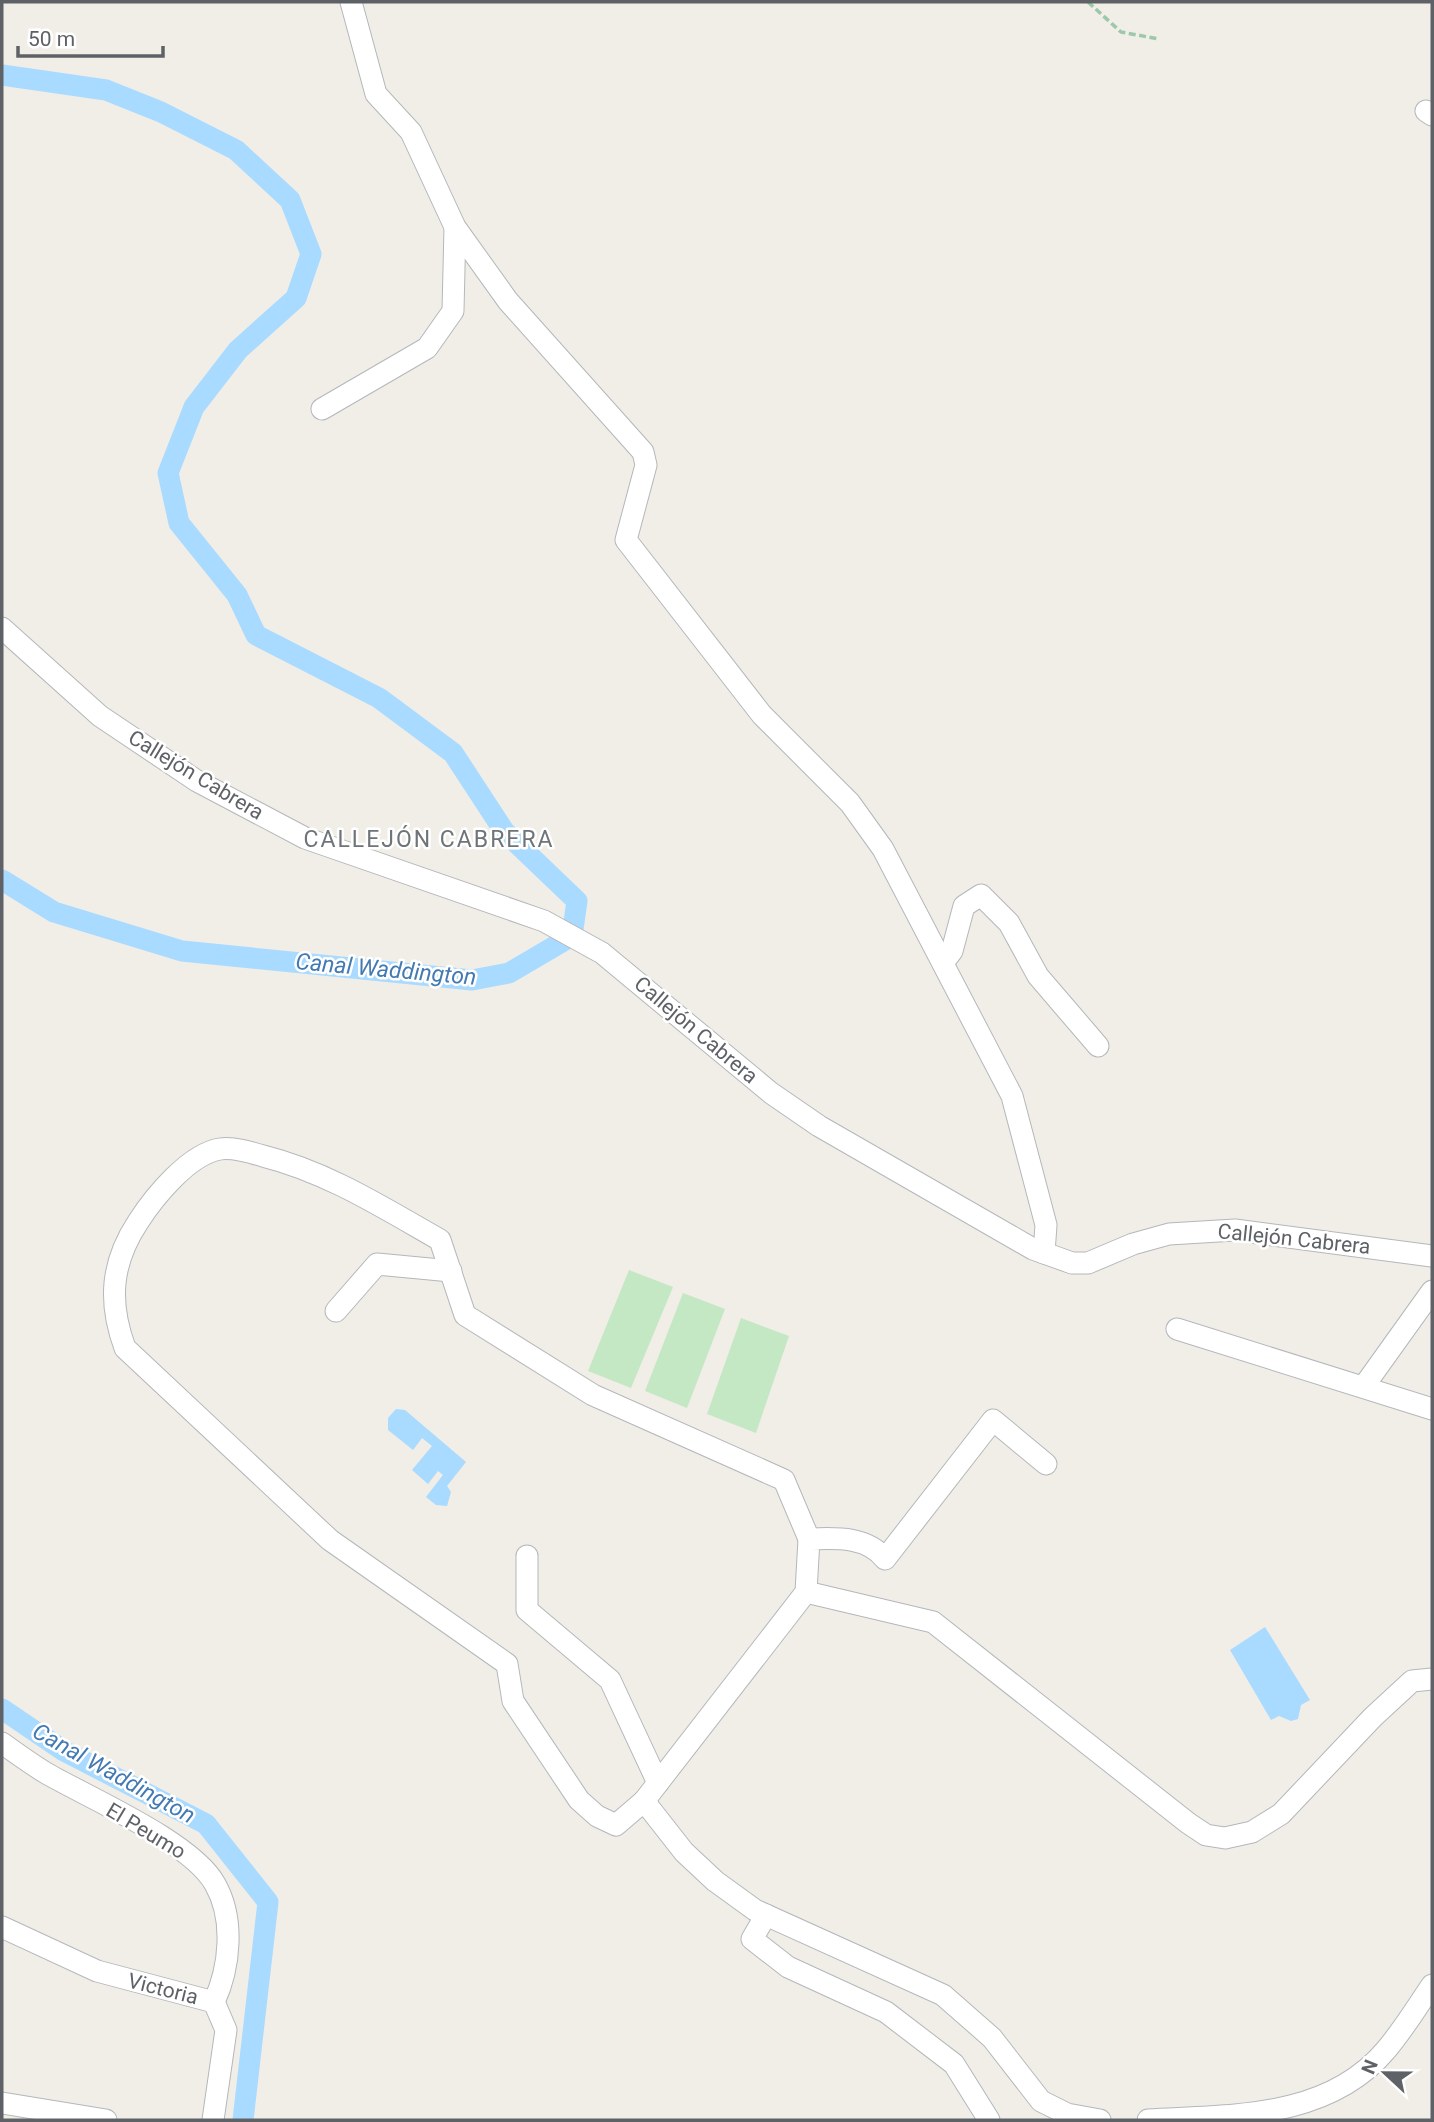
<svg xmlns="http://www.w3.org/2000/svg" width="1434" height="2122" font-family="Roboto,sans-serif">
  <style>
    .green { fill: #c4e8c4 }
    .water { fill: #a9daff }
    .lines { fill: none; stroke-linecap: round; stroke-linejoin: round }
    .canal { stroke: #a9daff; stroke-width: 21 }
    .minor-casing { stroke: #b4b7bb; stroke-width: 23 }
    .path { stroke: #9dc8a9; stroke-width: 3.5; stroke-dasharray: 7 3.5; stroke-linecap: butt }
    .minor { stroke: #fff; stroke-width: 21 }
    .labels { text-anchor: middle; stroke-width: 5; stroke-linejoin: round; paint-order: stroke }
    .street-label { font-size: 21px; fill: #5e6267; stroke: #fff }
    .neighbourhood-label { font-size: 23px; letter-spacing: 2px; fill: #6f7479; stroke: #fff }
    .water-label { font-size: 23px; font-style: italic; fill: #437ab2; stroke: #fff }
  </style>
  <rect width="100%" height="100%" fill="#f0eee7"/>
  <g class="green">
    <polygon points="629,1270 673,1287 631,1388 588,1371"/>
    <polygon points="683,1293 725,1309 687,1408 645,1391"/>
    <polygon points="741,1318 789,1336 756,1433 707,1414"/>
  </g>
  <g class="water">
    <polygon points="396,1409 405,1410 466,1462 447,1486 451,1492 447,1506 436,1505 426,1497 443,1475 438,1471 428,1484 412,1470 432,1446 422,1438 413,1450 388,1430 388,1418"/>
    <polygon points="1265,1627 1310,1700 1301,1705 1298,1719 1291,1721 1279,1716 1271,1720 1230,1650"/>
  </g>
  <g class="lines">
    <g class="canal">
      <polyline points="2,75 106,90 161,112 236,150 290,200 311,254 296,298 238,350 194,407 168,473 179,523 237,595 256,635 379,698 453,753 504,831 577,901 572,936 509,973 472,980 182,951 54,912 2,880"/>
      <polyline points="2,1709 64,1751 206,1824 268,1902 243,2120"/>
    </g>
    <defs>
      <g id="minor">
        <polyline points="351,2 376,94 411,132 455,227 508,301 643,452 646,465 626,540 762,715 850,803 883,849 1012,1096 1046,1225 1044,1253"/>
        <polyline points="1426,111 1432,115"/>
        <polyline points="322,409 427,348 453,311 455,227"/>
        <polyline points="2,628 100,716 197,781 305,838 544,921 602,953 771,1093 819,1126 1033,1249 1072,1263 1088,1263 1133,1244 1169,1234 1235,1230 1432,1256"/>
        <polyline points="943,963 952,951 964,906 981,895 1009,923 1038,976 1098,1046"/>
        <polyline points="336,1311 377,1264 451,1271"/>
        <polyline points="1177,1329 1432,1409"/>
        <polyline points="1364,1386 1432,1291"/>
        <path d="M809,1539L784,1480L593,1395L465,1315L440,1240C382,1207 327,1172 263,1156C250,1152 233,1147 220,1149C189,1154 154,1197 138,1222C111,1263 108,1302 125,1348L330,1540L507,1664L513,1701L579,1800L597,1816L616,1825L644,1801L684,1852L715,1881L755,1910L943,1995L992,2038L1041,2101L1067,2114L1100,2120"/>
        <polyline points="527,1556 527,1610 610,1680 658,1783"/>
        <polyline points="806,1592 933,1622 1188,1823 1206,1835 1225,1838 1252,1832 1281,1814 1373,1717 1412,1681 1432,1679"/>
        <path d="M2,1743C16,1753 31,1764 46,1773C89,1798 192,1842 215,1884C235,1919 230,1967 214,2002"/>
        <path d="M644,1801L806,1592L809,1539C836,1538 867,1536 885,1559L993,1420L1046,1464"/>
        <polyline points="766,1915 752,1939 788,1967 886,2012 954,2064 989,2120"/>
        <polyline points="2,1927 97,1971 214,2002 226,2030 213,2120"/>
        <polyline points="2,2103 106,2120"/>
        <path d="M1148,2120C1230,2115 1327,2120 1386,2050C1403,2030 1417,2007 1432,1985"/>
      </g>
    </defs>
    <use href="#minor" class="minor-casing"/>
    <polyline class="path" points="1088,2 1121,32 1159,39"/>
    <use href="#minor" class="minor"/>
  </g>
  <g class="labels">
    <g class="street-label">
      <text transform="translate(196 775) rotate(31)" y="7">Callejón Cabrera</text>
      <text transform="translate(696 1030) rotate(40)" y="7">Callejón Cabrera</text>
      <text transform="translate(1294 1239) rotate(6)" y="7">Callejón Cabrera</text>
      <text transform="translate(146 1831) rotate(31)" y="7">El Peumo</text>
      <text transform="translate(163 1989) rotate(14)" y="7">Victoria</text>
    </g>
    <g class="neighbourhood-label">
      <text x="429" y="847">CALLEJÓN CABRERA</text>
    </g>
    <g class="water-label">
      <text transform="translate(386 969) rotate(5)" y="8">Canal Waddington</text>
      <text transform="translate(114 1773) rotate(29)" y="8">Canal Waddington</text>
    </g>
  </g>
  <rect width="1434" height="2122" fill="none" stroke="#5e6267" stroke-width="7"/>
  <g transform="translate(1385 2073) rotate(292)" stroke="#ffffff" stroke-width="5" paint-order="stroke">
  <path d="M0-5L12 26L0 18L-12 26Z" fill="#5e6267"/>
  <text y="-10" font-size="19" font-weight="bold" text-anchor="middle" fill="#5e6267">N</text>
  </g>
  <path d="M18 46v10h145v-10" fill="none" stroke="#5e6267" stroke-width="3.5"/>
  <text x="28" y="46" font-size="21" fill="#5e6267" stroke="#ffffff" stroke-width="5" paint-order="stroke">50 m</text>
</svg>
